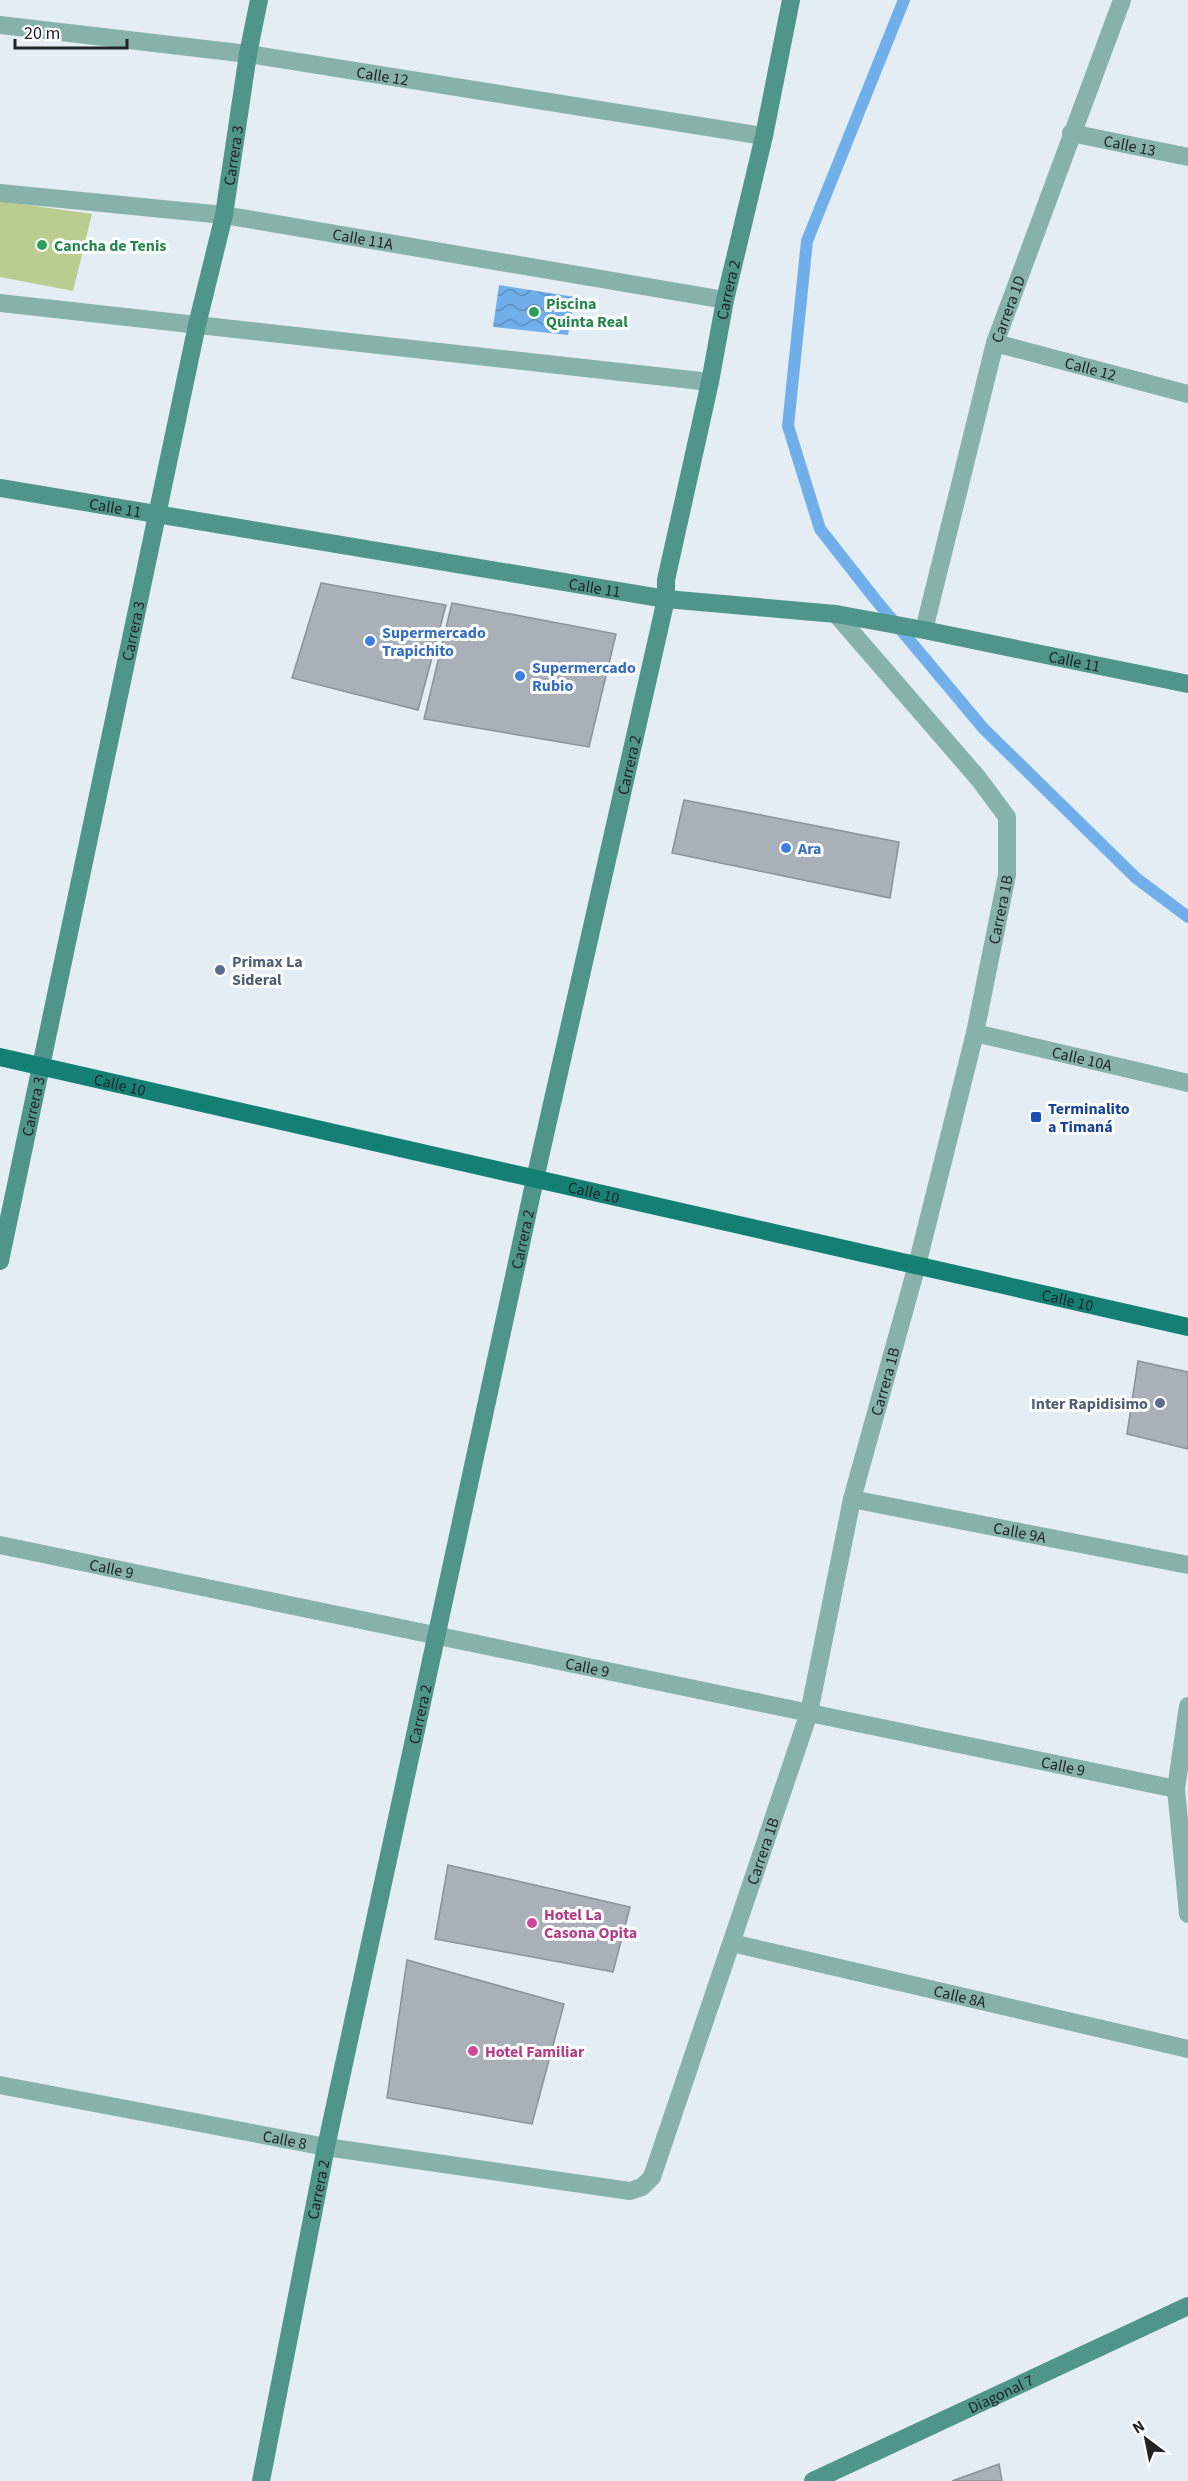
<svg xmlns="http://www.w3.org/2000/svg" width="1188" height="2481" font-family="'Source Sans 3',sans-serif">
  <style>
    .grass { fill: #bacc90 }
    .water { fill: url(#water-waves) }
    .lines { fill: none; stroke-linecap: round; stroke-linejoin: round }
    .stream { stroke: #71afeb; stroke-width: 12 }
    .building { fill: #a9b0b7; stroke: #8a9197; stroke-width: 1.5 }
    .street { stroke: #86b2aa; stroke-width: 18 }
    .secondary { stroke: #4f958b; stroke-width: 18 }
    .primary { stroke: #148074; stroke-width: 18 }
    .leisure-dot { fill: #2e9e5b; stroke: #fff; stroke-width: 2 }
    .shop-dot { fill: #3f7fe0; stroke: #fff; stroke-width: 2 }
    .service-dot { fill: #5c6f8a; stroke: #fff; stroke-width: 2 }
    .transit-dot { fill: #1a4fb4; stroke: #fff; stroke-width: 2 }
    .hotel-dot { fill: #d1479c; stroke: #fff; stroke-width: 2 }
    .labels { text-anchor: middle; stroke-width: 6; stroke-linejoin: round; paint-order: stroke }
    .street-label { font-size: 16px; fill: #212427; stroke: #fff }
    .leisure-label { font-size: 16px; font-weight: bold; fill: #27864d; stroke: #fff; text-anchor: start }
    .shop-label { font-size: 16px; font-weight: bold; fill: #366cbe; stroke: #fff; text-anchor: start }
    .service-label { font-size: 16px; font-weight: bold; fill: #4e5e75; stroke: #fff; text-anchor: start }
    .transit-label { font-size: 16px; font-weight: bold; fill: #164399; stroke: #fff; text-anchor: start }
    .hotel-label { font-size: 16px; font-weight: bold; fill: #b23c85; stroke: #fff; text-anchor: start }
  </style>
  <defs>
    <pattern id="water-waves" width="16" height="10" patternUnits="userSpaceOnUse" patternTransform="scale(1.5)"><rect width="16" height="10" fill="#71afeb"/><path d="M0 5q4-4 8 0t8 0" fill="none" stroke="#5c8ebe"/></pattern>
  </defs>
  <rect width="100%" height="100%" fill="#e5edf4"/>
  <polygon class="grass" points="0,201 92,214 73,291 0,277"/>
  <polygon class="water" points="499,285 575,297 568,335 493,327"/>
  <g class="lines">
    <polyline class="stream" points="904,0 807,241 788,426 820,529 875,599 983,728 1136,878 1188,917"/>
  </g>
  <g class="building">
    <polygon points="321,583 446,605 418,710 292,678"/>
    <polygon points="452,603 616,634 589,747 424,719"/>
    <polygon points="684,800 899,842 890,898 672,853"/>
    <polygon points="1138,1361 1188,1372 1188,1449 1127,1434"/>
    <polygon points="448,1865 630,1907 613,1972 435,1939"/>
    <polygon points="407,1960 564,2004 532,2124 387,2098"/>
    <polygon points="999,2464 1002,2481 952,2481"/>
  </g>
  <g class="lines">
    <g class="street">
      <path id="s1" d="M0,25L248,54L764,136"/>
      <path id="s2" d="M1071,133L1188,157"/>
      <path id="s3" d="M0,193L224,215L725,300"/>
      <polyline points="0,303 710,382"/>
      <path id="s4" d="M995,343L1188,394"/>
      <path id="s5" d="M924,630L995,343L1122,0"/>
      <path id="s6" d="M975,1033L1188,1083"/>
      <path id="s7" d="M852,1499L1188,1565"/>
      <path id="s8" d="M0,1545L1176,1789"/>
      <polyline points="1188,1706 1176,1789 1188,1914"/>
      <path id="s9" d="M732,1943L1188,2049"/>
      <path id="s10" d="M0,2085L326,2147L630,2191L642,2187L652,2177L809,1713L852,1499L917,1265L975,1033L1007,875V817L978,778L836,614"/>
    </g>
    <g class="secondary">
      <path id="s11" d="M0,488L666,599L836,614L924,630L1188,684"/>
      <path id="s12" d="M0,1261L197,325L224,215L248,54L259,0"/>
      <path id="s13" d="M261,2481L326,2147L535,1179L666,599V580L710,382L725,300L764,136L791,0"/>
      <path id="s14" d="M813,2481L1188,2306"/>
    </g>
    <path class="primary" id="s15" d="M0,1057L1188,1327"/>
  </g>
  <g class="leisure-dot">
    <circle cx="42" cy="245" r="6"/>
    <circle cx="534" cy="312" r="6"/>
  </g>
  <g class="shop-dot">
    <circle cx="370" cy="641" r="6"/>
    <circle cx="520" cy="676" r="6"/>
    <circle cx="786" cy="848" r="6"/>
  </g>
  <g class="service-dot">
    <circle cx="220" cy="970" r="6"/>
    <circle cx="1160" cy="1403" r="6"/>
  </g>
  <rect class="transit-dot" x="1030" y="1111" width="12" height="12" rx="3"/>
  <g class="hotel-dot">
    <circle cx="532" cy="1923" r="6"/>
    <circle cx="473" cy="2051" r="6"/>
  </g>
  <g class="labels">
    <g class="street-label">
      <text dy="6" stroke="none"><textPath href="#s1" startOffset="386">Calle 12</textPath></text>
      <text dy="6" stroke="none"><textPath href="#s2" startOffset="60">Calle 13</textPath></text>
      <text dy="6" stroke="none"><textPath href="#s12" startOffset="1130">Carrera 3</textPath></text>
      <text dy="6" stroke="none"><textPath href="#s3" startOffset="366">Calle 11A</textPath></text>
      <text dy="6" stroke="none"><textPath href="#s13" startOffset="2241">Carrera 2</textPath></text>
      <text dy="6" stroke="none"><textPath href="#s5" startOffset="332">Carrera 1D</textPath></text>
      <text dy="6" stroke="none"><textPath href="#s4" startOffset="99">Calle 12</textPath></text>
      <text dy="6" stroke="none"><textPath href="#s11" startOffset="117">Calle 11</textPath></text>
      <text dy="6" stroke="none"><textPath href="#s11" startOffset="603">Calle 11</textPath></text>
      <text dy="6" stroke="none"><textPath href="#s12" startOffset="644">Carrera 3</textPath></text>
      <text dy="6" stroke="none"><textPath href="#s11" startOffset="1089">Calle 11</textPath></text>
      <text dy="6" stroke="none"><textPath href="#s13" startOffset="1755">Carrera 2</textPath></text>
      <text dy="6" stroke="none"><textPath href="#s10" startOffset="1982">Carrera 1B</textPath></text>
      <text dy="6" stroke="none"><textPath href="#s6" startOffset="110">Calle 10A</textPath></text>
      <text dy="6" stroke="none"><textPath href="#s15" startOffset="123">Calle 10</textPath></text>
      <text dy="6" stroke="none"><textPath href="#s12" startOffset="158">Carrera 3</textPath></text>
      <text dy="6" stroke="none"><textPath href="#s15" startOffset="609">Calle 10</textPath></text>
      <text dy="6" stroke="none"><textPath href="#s13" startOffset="1269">Carrera 2</textPath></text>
      <text dy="6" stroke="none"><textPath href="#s15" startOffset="1095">Calle 10</textPath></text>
      <text dy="6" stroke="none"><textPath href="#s10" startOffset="1496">Carrera 1B</textPath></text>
      <text dy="6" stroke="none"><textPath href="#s7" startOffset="171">Calle 9A</textPath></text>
      <text dy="6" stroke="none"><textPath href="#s8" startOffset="114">Calle 9</textPath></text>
      <text dy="6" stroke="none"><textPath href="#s8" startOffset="600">Calle 9</textPath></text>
      <text dy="6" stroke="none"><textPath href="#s13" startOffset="783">Carrera 2</textPath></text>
      <text dy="6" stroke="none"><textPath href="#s8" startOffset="1086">Calle 9</textPath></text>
      <text dy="6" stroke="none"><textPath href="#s10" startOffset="1010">Carrera 1B</textPath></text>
      <text dy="6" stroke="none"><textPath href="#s9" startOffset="234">Calle 8A</textPath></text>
      <text dy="6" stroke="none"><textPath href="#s10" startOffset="290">Calle 8</textPath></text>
      <text dy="6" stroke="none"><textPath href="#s13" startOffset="297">Carrera 2</textPath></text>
      <text dy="6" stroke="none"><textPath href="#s14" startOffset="207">Diagonal 7</textPath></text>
    </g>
    <g class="leisure-label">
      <text x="54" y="251">Cancha de Tenis</text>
      <text x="546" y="309">Piscina<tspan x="546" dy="18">Quinta Real</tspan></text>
    </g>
    <g class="shop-label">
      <text x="382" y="638">Supermercado<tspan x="382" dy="18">Trapichito</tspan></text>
      <text x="532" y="673">Supermercado<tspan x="532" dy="18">Rubio</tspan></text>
      <text x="798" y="854">Ara</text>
    </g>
    <g class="service-label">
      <text x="232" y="967">Primax La<tspan x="232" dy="18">Sideral</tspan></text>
      <text x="1148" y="1409" text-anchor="end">Inter Rapidisimo</text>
    </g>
    <g class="transit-label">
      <text x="1048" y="1114">Terminalito<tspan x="1048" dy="18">a Timaná</tspan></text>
    </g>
    <g class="hotel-label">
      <text x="544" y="1920">Hotel La<tspan x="544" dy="18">Casona Opita</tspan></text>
      <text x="485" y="2057">Hotel Familiar</text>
    </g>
  </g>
  <g transform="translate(1146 2439) rotate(328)" stroke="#ffffff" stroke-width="4.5" paint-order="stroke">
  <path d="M0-4.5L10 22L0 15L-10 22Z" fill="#212427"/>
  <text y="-9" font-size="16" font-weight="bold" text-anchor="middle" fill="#212427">N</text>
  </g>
  <path d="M15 39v9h112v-9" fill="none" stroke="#212427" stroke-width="3"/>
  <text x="24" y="39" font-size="18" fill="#212427" stroke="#ffffff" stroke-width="4.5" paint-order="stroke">20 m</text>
</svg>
